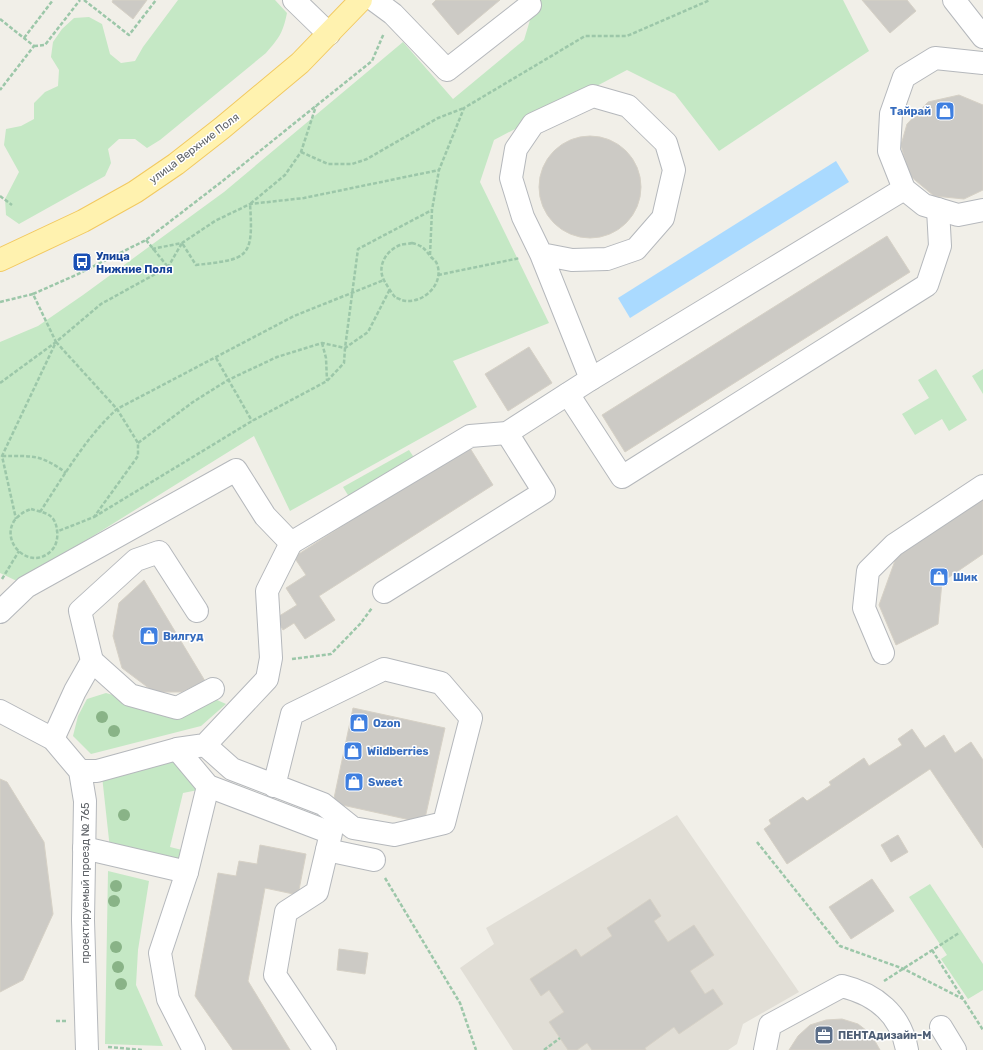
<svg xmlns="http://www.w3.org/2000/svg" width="983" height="1050" font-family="Rubik,sans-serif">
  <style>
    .education { fill: #e1ded6 }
    .green { fill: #c5e8c5 }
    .water { fill: #aadaff }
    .building { fill: #cccac5; stroke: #d6d1c6 }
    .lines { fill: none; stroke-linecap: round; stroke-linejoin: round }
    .minor-casing { stroke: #b5b8bc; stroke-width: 24 }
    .major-casing { stroke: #f2c960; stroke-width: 24 }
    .path { stroke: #9cc7a9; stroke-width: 2.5; stroke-dasharray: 4 2; stroke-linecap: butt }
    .minor { stroke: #fff; stroke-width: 22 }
    .major { stroke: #fff2af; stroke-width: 22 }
    .tree { fill: #89b387 }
    .labels { text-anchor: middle; stroke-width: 3; stroke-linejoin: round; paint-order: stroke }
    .shop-label { font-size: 11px; font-weight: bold; fill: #366cbe; stroke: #fff; text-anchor: start }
    .street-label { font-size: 11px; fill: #5f6368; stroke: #fff }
    .transit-label { font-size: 11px; font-weight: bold; fill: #164399; stroke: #fff; text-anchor: start }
    .service-label { font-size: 11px; font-weight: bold; fill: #4e5e75; stroke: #fff; text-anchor: start }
  </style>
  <rect width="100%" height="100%" fill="#f1efe8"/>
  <polygon class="education" points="677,815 799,992 743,1024 737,1044 728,1050 513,1050 460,968 494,944 486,928"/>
  <g class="green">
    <path d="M178,0H275L287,13C283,33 279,38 266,53L160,140L147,148L135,139H119L108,149L111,163L105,176L19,224L6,215L5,199L19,172L4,145L6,129L21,126L34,119V103L45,92L58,86L59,70L51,57L53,42L62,29L74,18L89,17L102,24L110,54L121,63L135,61L143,47Z"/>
    <polygon points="536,0 843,0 869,51 719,151 675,94 627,70 494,140 480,182 549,323 453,361 477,407 290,511 254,436 19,582 0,573 0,342 38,326 83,295 224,192 403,42 453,99 524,40"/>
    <polygon points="936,369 967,420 949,431 942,419 915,435 902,414 929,398 918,380"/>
    <polygon points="983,369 983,394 972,376"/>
    <polygon points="409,450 417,462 351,500 343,487"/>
    <polygon points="106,693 175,713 208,696 226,704 201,726 91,754 73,736 78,716 87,699"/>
    <polygon points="172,756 198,790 183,793 170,847 182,850 183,860 110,849 102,776"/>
    <polygon points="108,871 149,881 138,950 136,985 163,1046 105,1044"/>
    <polygon points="930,884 983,964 983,990 968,999 941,959 947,955 909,897"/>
  </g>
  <polygon class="water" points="836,161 849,182 630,318 618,298"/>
  <g class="building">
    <polygon points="113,0 147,0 133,19 112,2"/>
    <polygon points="436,0 500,0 458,35 432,4"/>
    <polygon points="862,0 907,0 916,11 890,33"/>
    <polygon points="959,95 983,105 983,190 964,199 934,196 909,175 901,145 907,124 928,102"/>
    <circle cx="590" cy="187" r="51"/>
    <polygon points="887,236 910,272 625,452 602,415"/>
    <polygon points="529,347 552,383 508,411 485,374"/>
    <polygon points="468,445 493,485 319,596 335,620 305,639 294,623 283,630 276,618 297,605 286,588 306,575 294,557"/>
    <polygon points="983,494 983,554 942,582 938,624 896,645 879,605 897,555"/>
    <polygon points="144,580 205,681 182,692 154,692 122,668 113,636 119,603"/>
    <polygon points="353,708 445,728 424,823 333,803"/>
    <polygon points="912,729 925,748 944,735 955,753 971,742 983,760 983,848 930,769 787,864 764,829 771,824 769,820 803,797 807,801 831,785 829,782 864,758 869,766 902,745 898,739"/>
    <polygon points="0,779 7,782 44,842 53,914 23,980 0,992"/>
    <polygon points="898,835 908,852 891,862 881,845"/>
    <polygon points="260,845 306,854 298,895 265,888 248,981 290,1050 233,1050 195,996 218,873 236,876 239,861 257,864"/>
    <polygon points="872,879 894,911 851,939 829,907"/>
    <polygon points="650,899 661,916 654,921 668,942 694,925 714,955 690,971 705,994 713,989 723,1004 679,1034 674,1027 645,1048 646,1050 592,1050 587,1043 577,1050 568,1050 549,1022 564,1012 549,990 541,996 530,979 576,949 581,957 612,936 607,928"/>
    <polygon points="339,949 368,953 365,974 337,970"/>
    <polygon points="842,1019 858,1024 871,1034 880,1050 789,1050 798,1036 810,1025 826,1020"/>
  </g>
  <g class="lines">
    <defs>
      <g id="minor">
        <polyline points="294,0 329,34"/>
        <polyline points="374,0 393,14 447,70 530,5"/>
        <polyline points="954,0 983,37"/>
        <polyline points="983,63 935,58 904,77 891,114 889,151 904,189 924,205 958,215 983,210"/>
        <polyline points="541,254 572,260 607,259 636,249 663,218 674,170 666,143 628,106 593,96 533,124 516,149 511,178 523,217 541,254 591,379"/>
        <polyline points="568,394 622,477 927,285 940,246 938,209"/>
        <polyline points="384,592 544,492 507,433"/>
        <polyline points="0,612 26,587 236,470 265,516 291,543 470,436 507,433 591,379 904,189"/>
        <polyline points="883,653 864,608 868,571 894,545 983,486"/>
        <polyline points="92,661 130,695 177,708 213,689"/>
        <polyline points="0,711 53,739 80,771 85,801 83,920 87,1050"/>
        <polyline points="53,739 75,691 92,661 80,611 136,560 159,552 197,611"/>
        <polyline points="205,745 232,769 323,804 353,828 394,835 444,823 471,718 441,683 384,669 292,714 274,786"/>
        <polyline points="177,749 208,786 331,833 317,892 286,912 275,975 325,1050"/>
        <polyline points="80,771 97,771 177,749 205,745 267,679 271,658 267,591 291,543"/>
        <polyline points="84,848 187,872"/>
        <polyline points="327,850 374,860"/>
        <polyline points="941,1027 955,1050"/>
        <polyline points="194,1050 168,999 160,953 187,872 208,786"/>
        <path d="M765,1050L770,1025L842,986C875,994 901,1014 907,1050"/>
      </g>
      <polyline id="major" points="0,260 83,221 135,192 176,164 222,128 300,63 361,0"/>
    </defs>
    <use href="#minor" class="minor-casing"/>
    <use href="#major" class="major-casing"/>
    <g class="path">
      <polyline points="84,0 129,35 156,0"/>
      <polyline points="0,19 34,46 0,90"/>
      <polyline points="24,38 53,0"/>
      <polyline points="34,46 45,45 80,0"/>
      <polyline points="301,152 328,164 352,164 367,159 438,118 464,108"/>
      <polyline points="0,196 12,205"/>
      <polyline points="146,240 168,267"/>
      <path d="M412,243C423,246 424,248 431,257C433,259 436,261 437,264C445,285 421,306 401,300C400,299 397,298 396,298C392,294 388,287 385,282C376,268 385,251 400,245C403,244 408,244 412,243Z"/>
      <polyline points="152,249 182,243 215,221 250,204 304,198 439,170"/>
      <polyline points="430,255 432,210 439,170 464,108 585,36 627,36 710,0"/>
      <polyline points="438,275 520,258"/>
      <polyline points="33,294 76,275 146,240 220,183 372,61 384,33"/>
      <polyline points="0,302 33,294 56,342 2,456 16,519"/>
      <polyline points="56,342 117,409 138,443 138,456 94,517 56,532"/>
      <polyline points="322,343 326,358 327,381"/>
      <polyline points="216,358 252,421"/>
      <path d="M0,383L56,342L101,304L168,267L182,243L196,265C247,259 254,260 250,204L285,175L301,152L316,106"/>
      <polyline points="138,443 193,402 228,380 277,357 322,343 345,348 368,332 390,289"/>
      <path d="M2,456C32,456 41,454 66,473"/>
      <path d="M31,509C37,511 44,512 49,515C59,521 60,542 52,550C32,572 0,544 14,521C20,514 23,512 31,509Z"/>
      <path d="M40,512C63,477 86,437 117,409L294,316L384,280"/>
      <polyline points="94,517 252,421 327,381 344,363 345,348 358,249 432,210"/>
      <polyline points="2,579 19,551"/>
      <polyline points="292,659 331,654 360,624 372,608"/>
      <polyline points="757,842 840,946 904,969 963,999"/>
      <polyline points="385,878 460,1003 476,1050"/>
      <polyline points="932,950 983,1030"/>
      <polyline points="884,981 959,933"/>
      <polyline points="56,1021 66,1021"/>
      <polyline points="108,1047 143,1050"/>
      <polyline points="544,1050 560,1038"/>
    </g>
    <use href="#minor" class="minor"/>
    <use href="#major" class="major"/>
  </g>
  <g class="tree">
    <circle cx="102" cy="717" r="6"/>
    <circle cx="114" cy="731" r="6"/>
    <circle cx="124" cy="815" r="6"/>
    <circle cx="116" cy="886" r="6"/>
    <circle cx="114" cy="901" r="6"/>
    <circle cx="116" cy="947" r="6"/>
    <circle cx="118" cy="967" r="6"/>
    <circle cx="121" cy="984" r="6"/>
  </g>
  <defs>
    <symbol id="shop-square" viewBox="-11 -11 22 22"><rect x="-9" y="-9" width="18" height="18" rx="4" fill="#3f7fe0" stroke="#fff"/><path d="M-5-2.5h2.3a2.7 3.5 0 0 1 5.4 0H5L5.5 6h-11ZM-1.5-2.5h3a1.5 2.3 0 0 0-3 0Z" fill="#fff"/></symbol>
    <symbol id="bus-square" viewBox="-11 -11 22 22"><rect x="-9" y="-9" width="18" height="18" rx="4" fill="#1a4fb4" stroke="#fff"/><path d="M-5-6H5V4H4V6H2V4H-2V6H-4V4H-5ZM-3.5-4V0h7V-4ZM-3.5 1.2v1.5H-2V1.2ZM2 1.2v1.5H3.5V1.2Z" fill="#fff"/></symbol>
    <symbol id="office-square" viewBox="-11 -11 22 22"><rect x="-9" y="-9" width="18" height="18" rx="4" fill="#5c6f8a" stroke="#fff"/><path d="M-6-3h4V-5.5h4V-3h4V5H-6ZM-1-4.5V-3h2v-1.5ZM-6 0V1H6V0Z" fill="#fff"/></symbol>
  </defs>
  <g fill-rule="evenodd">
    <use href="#shop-square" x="934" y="100" width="22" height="22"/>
    <use href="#bus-square" x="71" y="251" width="22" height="22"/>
    <use href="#shop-square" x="928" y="566" width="22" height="22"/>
    <use href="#shop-square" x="138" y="625" width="22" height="22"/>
    <use href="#shop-square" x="348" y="712" width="22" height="22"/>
    <use href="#shop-square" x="342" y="740" width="22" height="22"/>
    <use href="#shop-square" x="343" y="771" width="22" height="22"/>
    <use href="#office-square" x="813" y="1024" width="22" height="22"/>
  </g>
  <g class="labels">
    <g class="shop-label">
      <text x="931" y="115" text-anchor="end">Тайрай</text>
      <text x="953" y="581">Шик</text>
      <text x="163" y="640">Вилгуд</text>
      <text x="373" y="727">Ozon</text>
      <text x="367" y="755">Wildberries</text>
      <text x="368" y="786">Sweet</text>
    </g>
    <g class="street-label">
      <text transform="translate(194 148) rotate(-37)" y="4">улица Верхние Поля</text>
      <text transform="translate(85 883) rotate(-90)" y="4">проектируемый проезд № 765</text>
    </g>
    <g class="transit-label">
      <text x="96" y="260">Улица<tspan x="96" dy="13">Нижние Поля</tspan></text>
    </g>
    <g class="service-label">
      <text x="838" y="1039">ПЕНТАдизайн-М</text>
    </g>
  </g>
</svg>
